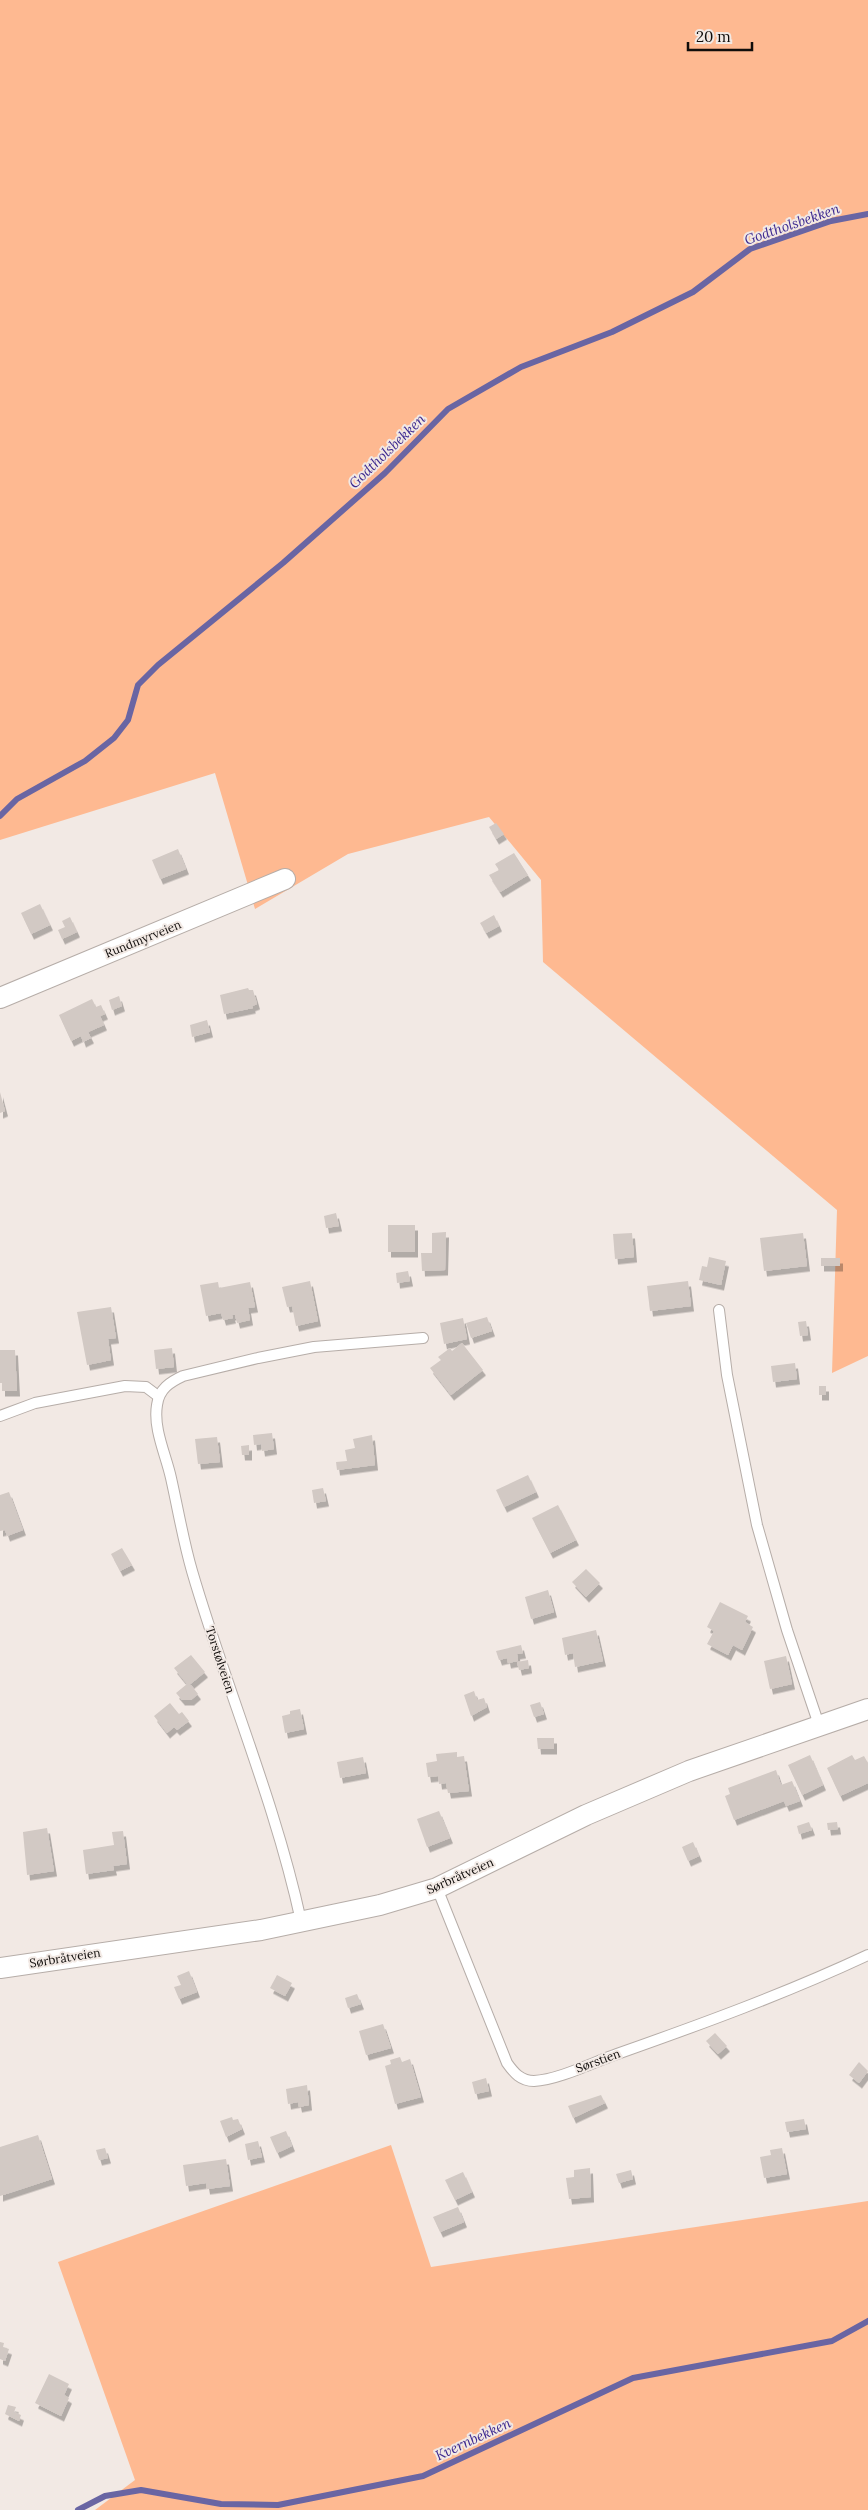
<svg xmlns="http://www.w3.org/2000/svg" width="868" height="2510" font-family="Lora,serif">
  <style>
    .green { fill: #feb991 }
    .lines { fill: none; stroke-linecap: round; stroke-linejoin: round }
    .stream { stroke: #6965a3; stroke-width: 6 }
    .building { fill: #d2c9c4; filter: url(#shadow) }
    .lane-casing { stroke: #b6ada8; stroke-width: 12 }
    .street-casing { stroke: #b6ada8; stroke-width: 22 }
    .lane { stroke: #fff; stroke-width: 10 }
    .street { stroke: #fff; stroke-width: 20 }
    .labels { text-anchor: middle; stroke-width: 4; stroke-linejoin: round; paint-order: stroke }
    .street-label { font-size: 12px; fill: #100d0b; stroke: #f2e9e4 }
    .water-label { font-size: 14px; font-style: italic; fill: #3d2990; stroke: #f2e9e4 }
  </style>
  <defs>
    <filter id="shadow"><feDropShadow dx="3" dy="5.5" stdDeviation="0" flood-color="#0004"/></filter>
  </defs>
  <rect width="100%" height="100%" fill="#f2e9e4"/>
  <g class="green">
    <polygon points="0,0 868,0 868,1356 832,1373 837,1210 543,962 541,880 489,817 348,854 255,909 215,773 0,840"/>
    <polygon points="391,2145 431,2267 868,2201 868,2510 95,2510 135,2480 58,2262"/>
  </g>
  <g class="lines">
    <g class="stream">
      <polyline points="0,816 17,799 85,761 114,738 128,720 138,685 158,665 283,563 385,473 448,409 521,367 612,332 693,292 750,249 831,221 868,214"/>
      <polyline points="78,2510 105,2496 141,2490 221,2504 278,2505 423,2476 633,2378 832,2341 868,2321"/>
    </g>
  </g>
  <g class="building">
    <polygon points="496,823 504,834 496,839 489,827"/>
    <polygon points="178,849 186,869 160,879 152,860"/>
    <polygon points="514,853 528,875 500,892 489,875 499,870 495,864"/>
    <polygon points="40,904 50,925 31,934 21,913"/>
    <polygon points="494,915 499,926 486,933 480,923"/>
    <polygon points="70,917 77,932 62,939 58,930 65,927 62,921"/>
    <polygon points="248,988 249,990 253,990 257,1004 252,1006 253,1008 224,1014 220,995"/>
    <polygon points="119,996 122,1006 112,1010 109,1000"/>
    <polygon points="92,999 96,1007 101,1005 105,1014 100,1016 104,1025 88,1032 91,1038 83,1042 81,1036 71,1041 59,1015"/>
    <polygon points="207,1020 210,1032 192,1037 190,1025"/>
    <polygon points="0,1092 5,1111 0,1113"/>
    <polygon points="336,1213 339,1226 326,1228 324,1216"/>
    <rect x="388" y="1225" width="27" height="27"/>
    <polygon points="446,1232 445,1270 422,1271 421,1253 432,1253 432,1233"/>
    <polygon points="632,1233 634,1257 615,1259 613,1234"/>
    <polygon points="803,1233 807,1266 764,1271 760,1238"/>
    <polygon points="709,1257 726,1261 721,1285 699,1280 702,1266 707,1267"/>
    <rect x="821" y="1258" width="19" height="8"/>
    <polygon points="408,1271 410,1281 397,1283 396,1273"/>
    <polygon points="310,1281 318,1321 296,1326 292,1306 287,1307 282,1287"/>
    <polygon points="688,1281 691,1306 650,1311 647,1286"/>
    <polygon points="218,1282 219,1288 250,1282 255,1307 248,1308 250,1320 237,1323 235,1315 232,1315 233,1318 223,1320 221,1313 206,1316 200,1285"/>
    <polygon points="111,1307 116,1338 108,1339 111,1360 87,1365 77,1312"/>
    <polygon points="487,1317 492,1331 471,1338 466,1323"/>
    <polygon points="463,1318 467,1339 444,1344 440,1323"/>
    <polygon points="806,1321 808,1335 800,1336 798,1322"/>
    <polygon points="462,1343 483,1370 451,1395 430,1368 441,1360 438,1357 450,1348 452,1351"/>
    <polygon points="172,1348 174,1367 156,1369 154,1350"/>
    <polygon points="0,1350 15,1350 17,1391 2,1391 2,1383 0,1383"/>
    <polygon points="795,1363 797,1379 773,1382 771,1366"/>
    <rect x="819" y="1386" width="7" height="9"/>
    <polygon points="272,1433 274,1449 262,1451 261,1444 254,1445 253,1435"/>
    <polygon points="372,1435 375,1465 337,1470 336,1462 347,1461 345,1450 355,1448 353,1439"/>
    <polygon points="217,1437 220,1462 198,1464 195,1439"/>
    <polygon points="249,1445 249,1455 242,1455 241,1446"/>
    <polygon points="528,1475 536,1492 504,1507 496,1490"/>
    <polygon points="323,1488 326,1501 314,1503 312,1490"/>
    <polygon points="9,1492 23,1530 7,1536 5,1530 0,1531 0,1495"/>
    <polygon points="558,1505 576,1540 550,1553 532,1518"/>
    <polygon points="122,1548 132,1565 120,1571 111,1554"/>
    <polygon points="586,1569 600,1583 586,1597 572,1582"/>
    <polygon points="548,1590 554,1612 531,1619 525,1597"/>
    <polygon points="720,1602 748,1616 745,1622 753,1627 742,1650 733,1645 728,1655 707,1644 714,1631 707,1627"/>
    <polygon points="596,1630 603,1661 575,1667 573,1653 565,1655 562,1638"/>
    <polygon points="521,1645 523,1653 517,1654 518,1661 508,1663 507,1658 499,1660 496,1651"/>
    <polygon points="191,1655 205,1672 188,1686 191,1685 198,1694 191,1700 182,1700 176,1693 187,1684 174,1668"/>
    <polygon points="786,1656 792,1684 770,1689 764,1661"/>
    <polygon points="528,1660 529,1668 519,1670 517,1662"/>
    <polygon points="474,1691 477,1700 484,1698 487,1707 471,1716 464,1695"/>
    <polygon points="540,1702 544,1714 534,1717 530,1705"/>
    <polygon points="170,1703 179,1714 182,1712 189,1721 177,1730 174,1727 167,1733 154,1716"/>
    <polygon points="300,1709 304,1729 285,1733 282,1716 290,1714 290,1711"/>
    <polygon points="537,1738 554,1738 554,1749 538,1749"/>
    <polygon points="457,1752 457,1757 464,1756 469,1791 448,1793 446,1783 439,1784 438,1776 428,1777 426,1763 437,1761 436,1754"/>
    <polygon points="810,1755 823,1785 802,1795 788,1765"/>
    <polygon points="852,1755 855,1760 864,1756 868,1763 868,1783 840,1796 827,1768"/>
    <polygon points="363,1757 366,1773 340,1778 337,1762"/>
    <polygon points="776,1770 781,1785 792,1781 800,1801 786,1806 784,1801 734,1820 725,1796 730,1794 728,1788"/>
    <polygon points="439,1811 450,1838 427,1847 417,1819"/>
    <polygon points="809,1822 812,1830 799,1834 797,1826"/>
    <polygon points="837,1822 838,1829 828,1830 827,1823"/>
    <polygon points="47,1828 54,1871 27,1875 23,1832"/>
    <polygon points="123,1831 127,1864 113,1866 114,1870 86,1874 83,1850 114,1845 112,1832"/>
    <polygon points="693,1842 699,1856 688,1861 682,1847"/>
    <polygon points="189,1971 197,1992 179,1999 174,1987 181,1985 177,1976"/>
    <polygon points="277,1975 292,1983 285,1996 270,1988"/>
    <polygon points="357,1994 361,2004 348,2008 345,1998"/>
    <polygon points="383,2024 391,2048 366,2055 359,2031"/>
    <polygon points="715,2033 727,2046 718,2054 706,2041"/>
    <polygon points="400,2057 402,2062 410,2059 421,2097 395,2104 385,2066 391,2064 390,2060"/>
    <polygon points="859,2062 868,2071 859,2083 849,2075"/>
    <polygon points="486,2078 489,2091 475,2094 472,2082"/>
    <polygon points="307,2085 309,2105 299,2107 298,2102 288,2104 286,2089"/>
    <polygon points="601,2095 605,2103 573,2118 568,2106"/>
    <polygon points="232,2117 233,2120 238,2119 242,2129 226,2137 220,2121"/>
    <polygon points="804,2119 806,2129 787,2132 785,2122"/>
    <polygon points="286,2131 292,2146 277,2153 270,2137"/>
    <polygon points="38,2135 52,2179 0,2196 0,2147"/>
    <polygon points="258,2141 262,2157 248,2160 245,2144"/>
    <polygon points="105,2148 108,2158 99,2160 96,2150"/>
    <polygon points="782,2148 787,2174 764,2178 760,2157 771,2155 770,2150"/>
    <polygon points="226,2159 230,2186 207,2189 206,2183 186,2186 183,2165"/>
    <polygon points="590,2168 591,2197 569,2199 566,2178 574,2177 574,2170"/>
    <polygon points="631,2170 633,2179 619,2183 616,2174"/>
    <polygon points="463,2172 472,2192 455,2200 445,2180"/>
    <polygon points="458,2207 464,2222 440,2232 433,2217"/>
    <polygon points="0,2342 4,2343 3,2347 9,2349 5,2361 0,2359"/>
    <polygon points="49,2374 69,2384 64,2395 69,2398 61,2416 35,2403"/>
    <polygon points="8,2405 16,2407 14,2412 21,2415 19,2421 5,2414"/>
  </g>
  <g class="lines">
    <defs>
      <g id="lane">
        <polyline points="719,1310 727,1375 757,1525 787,1630 819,1725"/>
        <polyline points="0,1416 35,1403 125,1386 146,1387 158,1396"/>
        <path d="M437,1888L507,2063C514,2073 521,2081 534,2081C558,2080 594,2062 617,2054C702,2024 787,1993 868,1955"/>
        <path d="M301,1921C275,1801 226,1688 192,1571C183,1540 178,1509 171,1478C166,1455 153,1429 157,1405C159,1389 170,1382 183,1376L258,1358L314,1347L423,1338"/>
      </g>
      <g id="street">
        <polyline points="0,998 285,879"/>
        <polyline points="0,1968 261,1930 380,1905 437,1888 586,1815 689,1771 868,1709"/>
      </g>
    </defs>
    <use href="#lane" class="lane-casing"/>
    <use href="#street" class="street-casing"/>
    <use href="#lane" class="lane"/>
    <use href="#street" class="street"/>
  </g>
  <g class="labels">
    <g class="street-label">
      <text transform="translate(143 939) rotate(-22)" y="4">Rundmyrveien</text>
      <text transform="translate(220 1660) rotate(72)" y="4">Torstølveien</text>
      <text transform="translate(460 1876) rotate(-24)" y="4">Sørbråtveien</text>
      <text transform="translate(65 1958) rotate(-9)" y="4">Sørbråtveien</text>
      <text transform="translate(598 2061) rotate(-20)" y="4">Sørstien</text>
    </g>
    <g class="water-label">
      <text transform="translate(792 224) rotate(-19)" y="5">Godtholsbekken</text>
      <text transform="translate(387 451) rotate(-44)" y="5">Godtholsbekken</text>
      <text transform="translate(473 2439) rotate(-25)" y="5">Kvernbekken</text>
    </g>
  </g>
  <path d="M688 42v8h64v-8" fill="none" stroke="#100d0b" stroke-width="2.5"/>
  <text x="696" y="42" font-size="15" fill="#100d0b" stroke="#f2e9e4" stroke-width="4" paint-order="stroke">20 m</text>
</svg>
